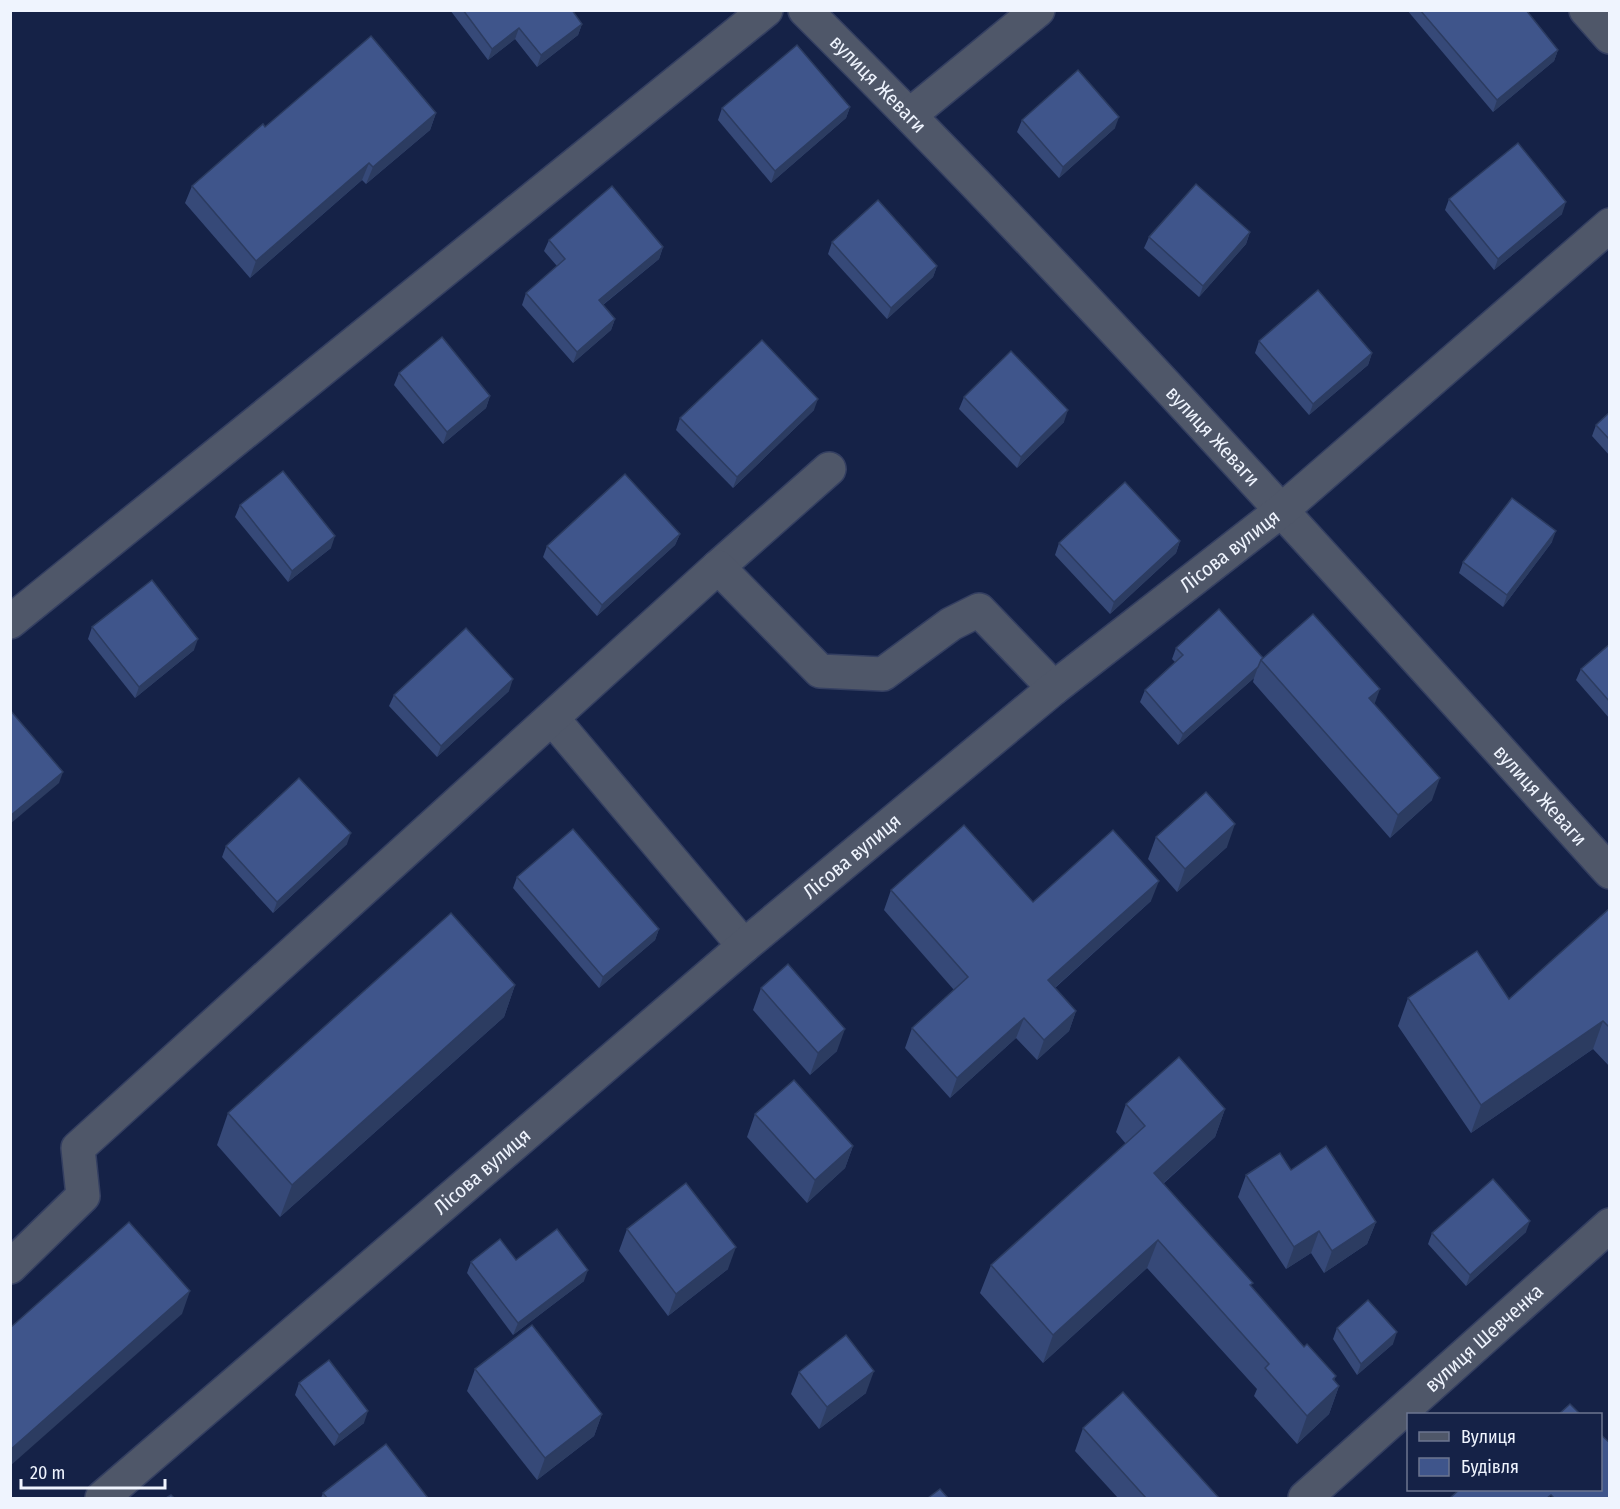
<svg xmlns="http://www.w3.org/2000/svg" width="1620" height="1509" font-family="'Fira Sans Condensed',sans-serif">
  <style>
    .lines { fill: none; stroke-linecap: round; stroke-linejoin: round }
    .minor-casing { stroke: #343f61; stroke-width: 36 }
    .minor { stroke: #4f5769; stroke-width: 33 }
    .wall { fill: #364978 }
    .shaded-wall { fill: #2c3c61 }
    .building { fill: #3f558b; stroke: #2c3c61; stroke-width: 1.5 }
    .labels { text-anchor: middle; stroke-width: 4.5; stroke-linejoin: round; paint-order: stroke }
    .street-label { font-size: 20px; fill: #eff4fe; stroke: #152247 }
  </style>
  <rect width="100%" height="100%" fill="#152247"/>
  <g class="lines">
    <defs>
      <g id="minor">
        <path id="s1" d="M805,10C1084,288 1346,581 1610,872"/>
        <polyline points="1586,10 1610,37"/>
        <polyline points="910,115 1038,10"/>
        <polyline points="718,567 829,469"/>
        <polyline points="10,622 766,10"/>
        <polyline points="552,718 744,946"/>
        <polyline points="10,1267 83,1196 78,1148 718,567 820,671 883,674 951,624 979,610 1054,688"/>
        <path id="s2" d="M102,1498L744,946L1054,688L1282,510L1610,225"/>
        <path id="s3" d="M1305,1498L1610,1225"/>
      </g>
    </defs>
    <use href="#minor" class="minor-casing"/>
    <use href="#minor" class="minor"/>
  </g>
  <g class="wall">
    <polygon points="450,10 572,10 582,24 578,35 537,67 515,39 488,60"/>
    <polygon points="1407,10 1526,10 1558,50 1554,61 1493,112"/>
    <polygon points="850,107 846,118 771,183 718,120 722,108"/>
    <polygon points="436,113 430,130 366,184 362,180 250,278 185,203 192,186 265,127"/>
    <polygon points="1022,120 1115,128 1059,178 1017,132"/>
    <polygon points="1449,199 1562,214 1494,270 1445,210"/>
    <polygon points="1250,232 1246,244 1199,297 1144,248 1149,237"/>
    <polygon points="549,240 663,247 659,259 603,305 615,319 611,330 573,363 522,305 526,293 557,266 544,251"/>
    <polygon points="832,242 937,266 933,277 887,319 828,254"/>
    <polygon points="1259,341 1372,353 1368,365 1309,415 1255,353"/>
    <polygon points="399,373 490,396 486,408 443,444 394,385"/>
    <polygon points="964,397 1064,422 1017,468 959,409"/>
    <polygon points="814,410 733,488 676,430 680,418"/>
    <polygon points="1610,412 1610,456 1592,436 1596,425"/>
    <polygon points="240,505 331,548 288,582 235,517"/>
    <polygon points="680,534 675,545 597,616 543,557 547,546"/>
    <polygon points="1180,541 1176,553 1110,614 1055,555 1059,543"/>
    <polygon points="1552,542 1503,607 1459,573 1463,562"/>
    <polygon points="92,627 194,650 135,698 88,639"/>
    <polygon points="1610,644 1610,719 1576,680 1581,669"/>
    <polygon points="1176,648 1263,658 1374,704 1432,800 1390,838 1253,682 1254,678 1178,745 1140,702 1145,690 1175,662 1172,659"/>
    <polygon points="509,691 437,757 389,706 394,695"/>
    <polygon points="1156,837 1227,847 1177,892 1148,859"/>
    <polygon points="347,844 273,913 222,857 226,846"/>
    <polygon points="517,877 659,929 655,940 599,988 513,888"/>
    <polygon points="891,890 1033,902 1151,901 1055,988 1076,1011 1069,1031 1037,1060 1016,1038 950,1098 905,1048 912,1028 954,990 884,910"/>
    <polygon points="1610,908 1610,1067 1593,1049 1471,1133 1398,1026 1408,998 1509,999"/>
    <polygon points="515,985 504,1017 280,1217 217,1145 228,1113"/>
    <polygon points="761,988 837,1051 810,1075 753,1010"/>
    <polygon points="1126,1104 1225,1109 1215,1137 1163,1184 1251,1287 1339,1386 1329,1414 1297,1444 1254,1396 1257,1389 1147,1268 1043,1363 980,1293 991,1265 1126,1144 1116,1132"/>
    <polygon points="755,1114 853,1146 845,1168 807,1203 747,1137"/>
    <polygon points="1246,1175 1376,1222 1367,1244 1324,1273 1311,1253 1286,1269 1238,1197"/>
    <polygon points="627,1229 728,1269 668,1316 619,1251"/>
    <polygon points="1526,1232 1466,1286 1428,1244 1432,1233"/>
    <polygon points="516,1260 584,1281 513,1335 467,1273 471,1262"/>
    <polygon points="1337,1328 1393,1344 1357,1375 1333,1339"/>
    <polygon points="475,1369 602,1414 594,1436 537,1480 467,1391"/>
    <polygon points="799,1372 866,1393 819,1429 791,1394"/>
    <polygon points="299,1383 364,1423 334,1446 295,1395"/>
    <polygon points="1083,1428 1219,1498 1118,1498 1075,1451"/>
    <polygon points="323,1493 428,1498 321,1498"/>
  </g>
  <g class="shaded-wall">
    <polygon points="582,24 578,35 537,67 541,55"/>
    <polygon points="519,28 515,39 488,60 492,49"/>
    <polygon points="1558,50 1554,61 1493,112 1497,100"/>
    <polygon points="850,107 846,118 771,183 775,171"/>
    <polygon points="436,113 430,130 366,184 373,167"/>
    <polygon points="1119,117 1115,128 1059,178 1063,167"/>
    <polygon points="369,163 362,180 250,278 256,261"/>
    <polygon points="1566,202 1562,214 1494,270 1498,259"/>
    <polygon points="1250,232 1246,244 1199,297 1203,286"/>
    <polygon points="663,247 659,259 595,311 599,300"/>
    <polygon points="937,266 933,277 887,319 891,308"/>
    <polygon points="615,319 611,330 573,363 577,352"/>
    <polygon points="1372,353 1368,365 1309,415 1313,404"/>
    <polygon points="490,396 486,408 443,444 447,432"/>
    <polygon points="818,399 814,410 733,488 737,477"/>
    <polygon points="1068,410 1064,422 1017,468 1021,457"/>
    <polygon points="1556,531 1552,542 1503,607 1507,595"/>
    <polygon points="680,534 675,545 597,616 602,605"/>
    <polygon points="335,536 331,548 288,582 292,571"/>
    <polygon points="1180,541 1176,553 1110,614 1114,602"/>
    <polygon points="198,639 194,650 135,698 139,687"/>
    <polygon points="1258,667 1254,678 1178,745 1183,734"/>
    <polygon points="513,679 509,691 437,757 441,746"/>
    <polygon points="1380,689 1372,711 1369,698"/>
    <polygon points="63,772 59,783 10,824 10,816"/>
    <polygon points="1440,778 1432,800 1390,838 1398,815"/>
    <polygon points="1235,824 1227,847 1177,892 1185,869"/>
    <polygon points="351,833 347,844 273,913 277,902"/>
    <polygon points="1159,881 1151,901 1041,1000 1048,980"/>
    <polygon points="659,929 655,940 599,988 603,977"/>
    <polygon points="515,985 504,1017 280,1217 292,1185"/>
    <polygon points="1076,1011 1069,1031 1037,1060 1044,1040"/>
    <polygon points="1024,1018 1016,1038 950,1098 957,1078"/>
    <polygon points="1603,1021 1593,1049 1471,1133 1481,1105"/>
    <polygon points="845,1029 837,1051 810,1075 818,1053"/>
    <polygon points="1225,1109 1215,1137 1143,1201 1154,1173"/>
    <polygon points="853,1146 845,1168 807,1203 815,1180"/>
    <polygon points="1530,1221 1526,1232 1466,1286 1470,1275"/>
    <polygon points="1376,1222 1367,1244 1324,1273 1332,1251"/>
    <polygon points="1319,1231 1311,1253 1286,1269 1294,1247"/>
    <polygon points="1158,1240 1147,1268 1043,1363 1053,1335"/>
    <polygon points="736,1247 728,1269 668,1316 676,1294"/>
    <polygon points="588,1270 584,1281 513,1335 518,1323"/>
    <polygon points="190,1291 182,1314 10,1466 10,1450"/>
    <polygon points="1397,1332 1393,1344 1357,1375 1361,1364"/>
    <polygon points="874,1371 866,1393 819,1429 827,1407"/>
    <polygon points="1336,1376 1328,1396 1339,1386 1329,1414 1297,1444 1307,1416 1333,1379"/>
    <polygon points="368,1411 364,1423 334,1446 339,1435"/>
    <polygon points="602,1414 594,1436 537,1480 545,1458"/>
  </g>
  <g class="building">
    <polygon points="463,10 572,10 582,24 541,55 519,28 492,49"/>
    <polygon points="1420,10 1526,10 1558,50 1497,100"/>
    <polygon points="371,36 436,113 373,167 369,163 256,261 192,186 263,124 265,127"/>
    <polygon points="797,45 850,107 775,171 722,108"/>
    <polygon points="1078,70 1119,117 1063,167 1022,120"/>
    <polygon points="1518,143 1566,202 1498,259 1449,199"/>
    <polygon points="1196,184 1250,232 1203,286 1149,237"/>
    <polygon points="612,186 663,247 599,300 615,319 577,352 526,293 565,259 549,240"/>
    <polygon points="878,200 937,266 891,308 832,242"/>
    <polygon points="1318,290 1372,353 1313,404 1259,341"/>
    <polygon points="442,337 490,396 447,432 399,373"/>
    <polygon points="762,340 818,399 737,477 680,418"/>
    <polygon points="1011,351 1068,410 1021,457 964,397"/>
    <polygon points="1610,412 1610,440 1596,425"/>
    <polygon points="283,471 335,536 292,571 240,505"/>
    <polygon points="625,474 680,534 602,605 547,546"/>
    <polygon points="1125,482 1180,541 1114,602 1059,543"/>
    <polygon points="1512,498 1556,531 1507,595 1463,562"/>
    <polygon points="152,580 198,639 139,687 92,627"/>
    <polygon points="1219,609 1263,658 1261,660 1258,667 1183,734 1145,690 1183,655 1176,648"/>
    <polygon points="1313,614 1380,689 1369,698 1440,778 1398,815 1261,660"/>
    <polygon points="466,628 513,679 441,746 394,695"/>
    <polygon points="1610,644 1610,702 1581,669"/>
    <polygon points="10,710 63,772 10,816"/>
    <polygon points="299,778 351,833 277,902 226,846"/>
    <polygon points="1206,792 1235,824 1185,869 1156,837"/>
    <polygon points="964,825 1033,902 1113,830 1159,881 1048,980 1076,1011 1044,1040 1024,1018 957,1078 912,1028 968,977 891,890"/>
    <polygon points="573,829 659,929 603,977 517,877"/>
    <polygon points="1610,908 1610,1028 1603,1021 1481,1105 1408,998 1477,951 1509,999"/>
    <polygon points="451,913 515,985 292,1185 228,1113"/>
    <polygon points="788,964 845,1029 818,1053 761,988"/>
    <polygon points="1179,1057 1225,1109 1154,1173 1253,1283 1250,1285 1304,1347 1307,1344 1336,1376 1333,1379 1339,1386 1307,1416 1265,1368 1269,1364 1158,1240 1053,1335 991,1265 1145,1126 1126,1104"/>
    <polygon points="794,1080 853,1146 815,1180 755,1114"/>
    <polygon points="1326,1146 1376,1222 1332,1251 1319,1231 1294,1247 1246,1175 1280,1153 1291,1170"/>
    <polygon points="1493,1179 1530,1221 1470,1275 1432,1233"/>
    <polygon points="686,1183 736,1247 676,1294 627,1229"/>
    <polygon points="129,1222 190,1291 10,1450 10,1328"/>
    <polygon points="557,1229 588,1270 518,1323 471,1262 500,1239 516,1260"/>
    <polygon points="1368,1300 1397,1332 1361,1364 1337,1328"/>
    <polygon points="532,1325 602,1414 545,1458 475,1369"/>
    <polygon points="846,1335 874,1371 827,1407 799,1372"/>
    <polygon points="329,1360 368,1411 339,1435 299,1383"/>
    <polygon points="1123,1392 1219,1498 1146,1498 1083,1428"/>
    <polygon points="1570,1404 1580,1414 1559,1414"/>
    <polygon points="1600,1434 1610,1443 1610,1497 1608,1498 1554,1498 1551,1495 1547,1498 1450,1498 1459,1490 1600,1490"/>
    <polygon points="386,1444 428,1498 327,1498 323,1493"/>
    <polygon points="940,1489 948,1498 928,1498"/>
    <polygon points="171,1495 174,1498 166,1498"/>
  </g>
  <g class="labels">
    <g class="street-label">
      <text dy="7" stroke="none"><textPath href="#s1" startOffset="104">вулиця Жеваги</textPath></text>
      <text dy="7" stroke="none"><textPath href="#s1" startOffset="590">вулиця Жеваги</textPath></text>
      <text dy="7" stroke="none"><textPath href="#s2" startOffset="1473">Лісова вулиця</textPath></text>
      <text dy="7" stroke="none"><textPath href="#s1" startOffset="1076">вулиця Жеваги</textPath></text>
      <text dy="7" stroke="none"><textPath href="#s2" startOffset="987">Лісова вулиця</textPath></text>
      <text dy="7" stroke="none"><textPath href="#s2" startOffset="501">Лісова вулиця</textPath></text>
      <text dy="7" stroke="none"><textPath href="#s3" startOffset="240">вулиця Шевченка</textPath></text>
    </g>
  </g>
  <rect width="1620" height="1509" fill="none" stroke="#eff4fe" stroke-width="24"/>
  <rect x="1407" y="1413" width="195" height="78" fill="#152247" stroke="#6c7690" stroke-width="1.5"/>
  <rect x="1419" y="1432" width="30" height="9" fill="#4f5769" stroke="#6c7690" stroke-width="1.5"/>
  <text x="1461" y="1443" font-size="18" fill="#eff4fe">Вулиця</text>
  <rect x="1419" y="1458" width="30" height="18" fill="#3f558b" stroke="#6c7690" stroke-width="1.5"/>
  <text x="1461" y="1473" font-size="18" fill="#eff4fe">Будівля</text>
  <path d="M21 1479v9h144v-9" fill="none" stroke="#eff4fe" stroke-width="3"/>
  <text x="30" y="1479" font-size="18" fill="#eff4fe" stroke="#152247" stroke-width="4.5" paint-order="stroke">20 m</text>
</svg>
